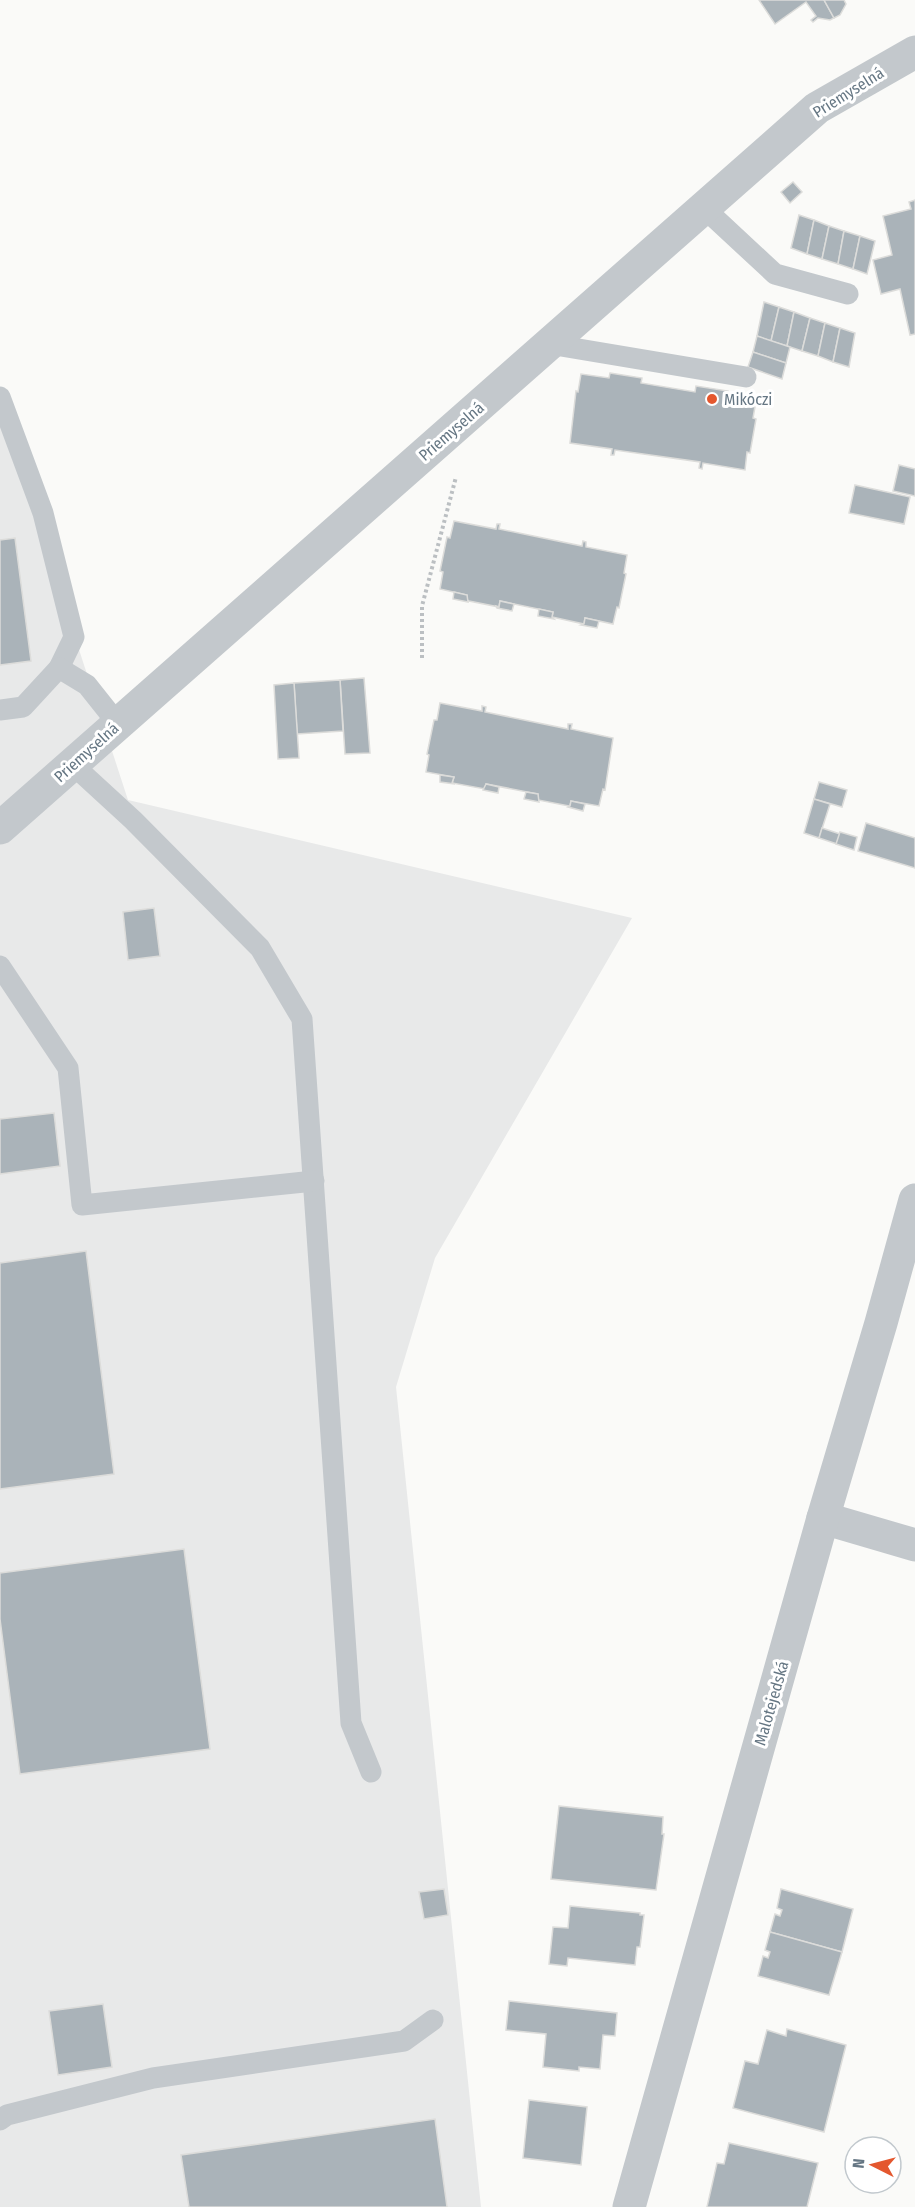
<svg xmlns="http://www.w3.org/2000/svg" width="915" height="2207" font-family="'Fira Sans Condensed',sans-serif">
  <style>
    .built { fill: #e8e9e9 }
    .building { fill: #aab3b9; stroke: #dcdcda; stroke-width: 1.5 }
    .lines { fill: none; stroke-linecap: round; stroke-linejoin: round }
    .path { stroke: #bbbfc2; stroke-width: 4; stroke-dasharray: 3 3; stroke-linecap: butt }
    .service { stroke: #c3c8cc; stroke-width: 21 }
    .minor { stroke: #c3c8cc; stroke-width: 33 }
    .poi-dot { fill: #e4572e; stroke: #fff; stroke-width: 2 }
    .labels { text-anchor: middle; stroke-width: 6; stroke-linejoin: round; paint-order: stroke }
    .street-label { font-size: 16px; fill: #657683; stroke: #fff }
    .poi-label { font-size: 16px; fill: #657683; stroke: #fff; text-anchor: start }
  </style>
  <rect width="100%" height="100%" fill="#fafaf8"/>
  <polygon class="built" points="0,407 128,800 632,918 435,1258 396,1387 481,2207 0,2207"/>
  <g class="building">
    <polygon points="759,0 824,0 834,18 830,20 818,18 813,22 811,20 816,16 806,2 775,24"/>
    <polygon points="824,0 844,0 846,4 840,15 834,18"/>
    <polygon points="793,182 802,192 790,203 781,192"/>
    <polygon points="915,200 915,334 910,335 900,289 881,294 873,260 892,255 883,216 911,209 909,202"/>
    <polygon points="799,215 814,220 807,254 791,248"/>
    <polygon points="814,220 829,226 822,259 807,254"/>
    <polygon points="829,226 844,231 838,264 822,259"/>
    <polygon points="844,231 860,236 853,269 838,264"/>
    <polygon points="860,236 875,241 867,274 853,269"/>
    <polygon points="764,302 779,307 771,341 757,336"/>
    <polygon points="779,307 794,312 787,346 771,341"/>
    <polygon points="794,312 810,318 802,351 787,346"/>
    <polygon points="810,318 825,323 818,356 802,351"/>
    <polygon points="825,323 840,328 833,362 818,356"/>
    <polygon points="840,328 855,333 849,367 833,362"/>
    <polygon points="757,336 790,347 786,363 753,352"/>
    <polygon points="753,352 786,363 782,379 748,367"/>
    <polygon points="610,373 642,378 641,383 695,392 696,386 728,391 727,396 756,401 753,418 756,419 750,453 747,452 745,470 703,463 702,469 699,468 700,462 615,450 614,455 611,455 612,449 570,443 576,391 578,392 581,374 609,378"/>
    <polygon points="899,465 915,469 915,496 893,491"/>
    <polygon points="855,485 910,497 904,524 849,513"/>
    <polygon points="454,521 496,529 497,524 500,524 499,529 582,546 583,541 586,542 586,547 627,555 624,573 626,574 619,608 617,607 613,624 585,618 584,624 552,617 553,612 500,601 499,607 469,601 467,600 467,595 440,589 443,572 440,571 447,537 450,538"/>
    <polygon points="15,538 31,661 0,665 0,540"/>
    <polygon points="454,592 467,595 468,602 453,599"/>
    <polygon points="500,601 514,604 512,611 497,608 496,606 499,607"/>
    <polygon points="539,609 553,612 552,617 554,619 538,616"/>
    <polygon points="585,618 599,621 597,628 581,625 584,624"/>
    <polygon points="364,678 370,753 345,754 340,680"/>
    <polygon points="340,680 343,731 297,734 294,683"/>
    <polygon points="294,683 299,758 278,759 274,685"/>
    <polygon points="440,703 482,711 482,706 486,707 485,712 568,729 568,724 572,724 571,729 613,738 605,790 603,789 599,806 571,801 570,806 569,806 538,800 538,794 486,784 485,789 452,783 454,777 426,772 429,755 427,754 434,720 437,720"/>
    <polygon points="440,775 454,777 452,783 455,784 440,782"/>
    <polygon points="819,782 847,790 842,807 814,799"/>
    <polygon points="486,784 499,787 498,793 483,790"/>
    <polygon points="526,792 538,794 539,802 524,799"/>
    <polygon points="814,799 830,804 819,838 804,833"/>
    <polygon points="571,801 585,804 583,811 568,807 570,806"/>
    <polygon points="866,823 915,838 915,868 858,851"/>
    <polygon points="822,828 840,834 837,844 819,838"/>
    <polygon points="840,832 857,837 854,850 836,844"/>
    <polygon points="154,908 160,956 128,960 123,912"/>
    <polygon points="54,1113 60,1166 0,1174 0,1119"/>
    <polygon points="86,1251 114,1474 0,1489 0,1263"/>
    <polygon points="184,1549 210,1749 20,1774 0,1619 0,1573"/>
    <polygon points="559,1806 663,1817 662,1834 664,1834 656,1890 551,1879"/>
    <polygon points="444,1889 448,1915 424,1919 419,1892"/>
    <polygon points="781,1889 853,1909 842,1952 770,1932 775,1914 780,1916 782,1910 777,1908"/>
    <polygon points="570,1906 640,1913 640,1915 644,1915 640,1947 637,1947 635,1965 568,1958 567,1966 549,1964 553,1927 568,1928"/>
    <polygon points="770,1932 842,1952 829,1995 758,1976 763,1956 768,1958 770,1952 765,1950"/>
    <polygon points="509,2001 617,2013 615,2036 603,2035 600,2069 579,2067 579,2071 543,2067 546,2034 506,2030"/>
    <polygon points="103,2004 112,2067 58,2075 49,2011"/>
    <polygon points="787,2029 846,2045 824,2132 733,2108 745,2061 758,2064 767,2030 786,2036"/>
    <polygon points="529,2100 587,2107 581,2165 523,2158"/>
    <polygon points="435,2119 447,2207 189,2207 181,2155"/>
    <polygon points="729,2143 818,2163 807,2207 707,2207 717,2163 724,2164"/>
  </g>
  <g class="lines">
    <polyline class="path" points="422,658 422,606 456,477"/>
    <g class="service">
      <polyline points="704,208 775,274 848,294"/>
      <polyline points="549,344 746,377"/>
      <polyline points="0,397 43,513 74,637 59,668"/>
      <polyline points="0,710 23,707 59,668 87,685 118,724"/>
      <polyline points="72,764 133,820 260,948 302,1019 351,1723 371,1772"/>
      <polyline points="0,966 68,1068 82,1205 314,1181"/>
      <polyline points="0,2120 7,2115 153,2078 404,2041 433,2020"/>
    </g>
    <g class="minor">
      <polyline points="0,828 817,108 915,52"/>
      <polyline points="823,1518 915,1545"/>
      <polyline points="629,2207 823,1518 881,1323 915,1200"/>
    </g>
  </g>
  <circle class="poi-dot" cx="712" cy="399" r="6"/>
  <g class="labels">
    <g class="street-label">
      <text transform="translate(848 92) rotate(-32)" y="6">Priemyselná</text>
      <text transform="translate(451 431) rotate(-41)" y="6">Priemyselná</text>
      <text transform="translate(86 752) rotate(-42)" y="6">Priemyselná</text>
      <text transform="translate(771 1703) rotate(-74)" y="6">Malotejedská</text>
    </g>
    <g class="poi-label">
      <text x="724" y="405">Mikóczi</text>
    </g>
  </g>
  <g transform="translate(873 2165) rotate(276)"><circle r="28" fill="#ffffff" stroke="#c1c8cd" stroke-width="1.5"/>
  <path d="M0-4.5L10 22L0 15L-10 22Z" fill="#e4572e"/>
  <text y="-9" font-size="16" font-weight="bold" text-anchor="middle" fill="#657683">N</text>
  </g>
</svg>
